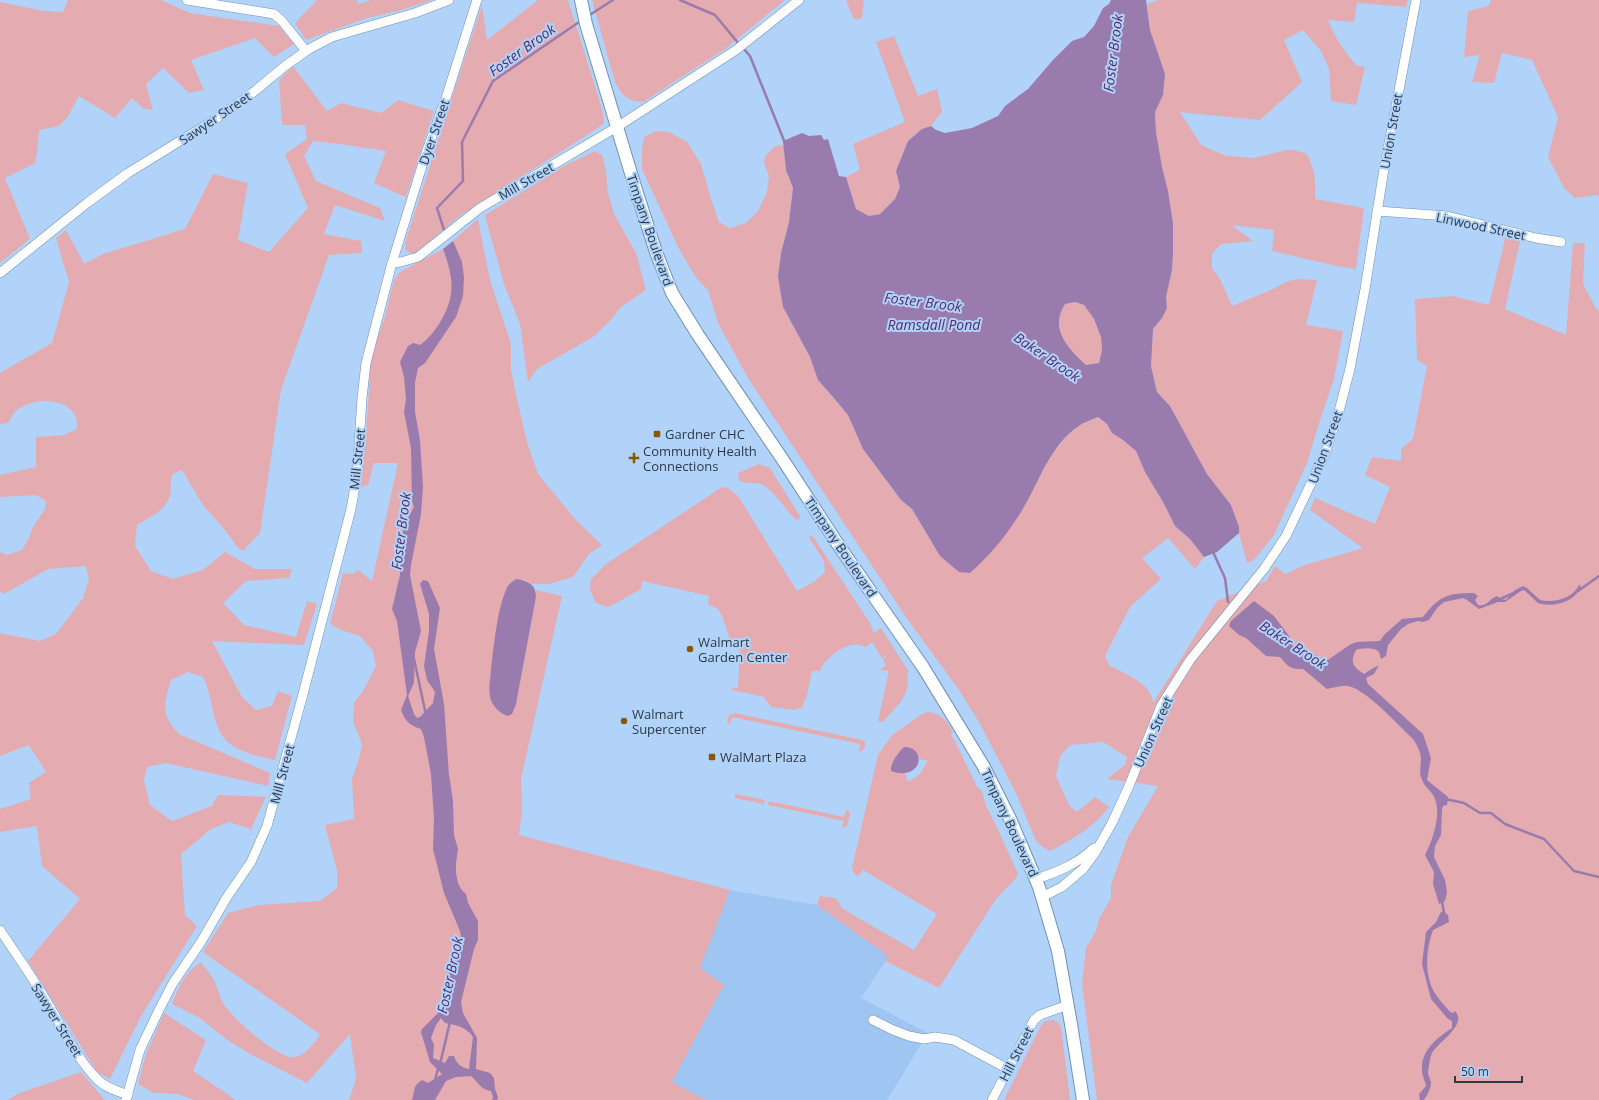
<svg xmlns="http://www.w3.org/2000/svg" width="1599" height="1100" font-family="'Open Sans',sans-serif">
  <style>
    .built { fill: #9fc6f2 }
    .green { fill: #e4abb1; fill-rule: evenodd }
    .water { fill: #9a7bae; fill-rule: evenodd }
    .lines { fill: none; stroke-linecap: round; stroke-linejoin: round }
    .stream { stroke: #9a7bae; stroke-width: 2.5 }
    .minor-casing { stroke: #7191b5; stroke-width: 10 }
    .major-casing { stroke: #7191b5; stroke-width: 14 }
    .minor { stroke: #fff; stroke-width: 9 }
    .major { stroke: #fff; stroke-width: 12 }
    .poi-dot { fill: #895800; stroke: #b1d3f9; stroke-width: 1.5 }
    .labels { text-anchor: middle; stroke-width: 4; stroke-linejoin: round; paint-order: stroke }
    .street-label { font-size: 13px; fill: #2c3949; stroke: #b1d3f9 }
    .poi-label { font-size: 13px; fill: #2c3949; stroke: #b1d3f9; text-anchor: start }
    .water-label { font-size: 14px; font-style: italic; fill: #532a6a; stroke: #b1d3f9 }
  </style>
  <rect width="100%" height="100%" fill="#b1d3f9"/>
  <polygon class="built" points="730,890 817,905 889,956 861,998 928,1033 887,1100 706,1100 672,1082 724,985 699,968"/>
  <g class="green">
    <polygon points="68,0 161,0 190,13 279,26 294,44 274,57 255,38 191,60 204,90 189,93 163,68 146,84 153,110 143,108 132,98 115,118 79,96 67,118 59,126 39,130 38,146 35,163 5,178 30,239 0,263 0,2 44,11 63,12"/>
    <polygon points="317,0 356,0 359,4 371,0 432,0 398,11 367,18 306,40 295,23"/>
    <polygon points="538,0 568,0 599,99 603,114 604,123 595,130 461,215 416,253 410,253 406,250 405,243 482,5 487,40"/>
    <path d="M592,0H785L725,49L643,102C626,100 623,97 615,82Z"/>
    <polygon points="846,0 864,0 862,18 857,20 853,17"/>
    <path d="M1159,0H1408L1406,7L1357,3L1354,22L1328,20C1335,38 1344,51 1356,65L1365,67L1356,105L1331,101L1329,69L1321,51L1303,30L1284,40L1302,82L1260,120L1180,112L1201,145L1226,156L1254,158L1287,150H1294L1307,154C1315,169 1316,183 1315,199L1364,208L1356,269L1337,266L1272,251L1274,230L1231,225L1253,241L1221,244L1212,254V268L1220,279L1232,306L1271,290L1288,281L1300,279L1317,280L1306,325L1343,331L1334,379L1319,423L1307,463L1274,535L1254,560L1247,563L1239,533V527L1231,505L1207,474L1170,406L1157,392L1151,366L1153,329L1162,318L1167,308L1166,297L1172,270L1173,254V223L1168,191L1162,167L1156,132L1155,112L1157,105V52L1150,30L1147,4Z"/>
    <polygon points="1491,0 1599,0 1599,195 1575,198 1564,188 1548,157 1558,117 1532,60 1502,53 1494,83 1472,82 1480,55 1464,57 1468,11 1489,6"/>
    <polygon points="894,36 918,96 937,89 942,112 931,126 922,129 908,141 896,171 900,187 895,199 880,214 869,216 856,209 846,177 860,170 853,144 905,122 876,42"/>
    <path d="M293,66L327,111L341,103L381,113L398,100L434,111L406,197L374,183L386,151L340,144L313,141L304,156L316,181L380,208L385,221L335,205L324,234L361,241L362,253L329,255L281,390L260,533L243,551L238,548L225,530L203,505L182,470L173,474C169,481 172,488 170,496C165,511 150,517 137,525L135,546L151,571L173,579L203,570L225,552L255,569H292L289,578L246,581L223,603L244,625L296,637L307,601L317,604L304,645L212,641L242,697L256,710L272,706L278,691L292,696L275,760C252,755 225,750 217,725C211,709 211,692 203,677L188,672L171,680C164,705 160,713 179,734L270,773L268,786L166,763L147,767L144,780L150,805L172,821L212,806L218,795L266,797L251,829L229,822L211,829L181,854L185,915L197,926L140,1018L110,1079L97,1072L28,961L80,899L42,866L37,826L0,832V809L31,799L29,783L46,772L29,745L0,756V633L40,641L56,634L83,598L89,579L86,566L48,569L4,594L0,591V552L7,555L22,550L28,540L33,527L45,509L46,501L36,495L0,497V475L36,467V437L64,435L77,429C77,426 77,420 76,417C66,396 33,398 17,410C13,413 10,419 8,423L0,424V373L52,343L69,282L56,238L66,230L84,264L103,254L185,229L213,174L248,183L238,240L269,252L308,208L285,154L307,139L305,125H282L279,80Z"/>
    <path d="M656,131L669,132L687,142L701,164L710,196L719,222L730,228L746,223L758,211L767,192L769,176L764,163L765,156L775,146L784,145L786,170L793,188L789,222L781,253L778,277L783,307L810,357L818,380L833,397L848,415L863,449L901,500L912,509L940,556L1021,511L1052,454L1068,435L1080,425L1098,417L1107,424L1112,433L1123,440L1136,451L1145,472L1163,502L1175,526L1190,539L1204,557L1195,569L1168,538L1142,558L1161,579L1130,607L1105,656L1110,666C1125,673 1153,685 1153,703L1217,601L1266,581L1275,566L1285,574L1305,565L1363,548L1310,510L1315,498L1375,524L1390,487L1365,475L1372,457L1401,461V449L1413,439L1427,366L1417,360L1415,299L1453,296L1489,305L1506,235L1521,237L1505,309L1566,335L1573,243H1585L1583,284L1597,310L1599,311V1100H1097L1082,983L1086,948L1096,931L1099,919L1111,898V885L1128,837L1158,786L1107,779L1125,765L1127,757L1103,742L1070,745L1060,756L1056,776L1069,805L1077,812L1095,797L1109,807C1094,827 1072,840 1050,851L1044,848L1036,841L1016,793L979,722L959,690L906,617L748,378L718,323L708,290L697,279L679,249L642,169V149L644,137Z"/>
    <polygon points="595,151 602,155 606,171 608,193 614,214 636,253 646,290 620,308 610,321 593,337 537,369 528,382 520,324 504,284 485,215 564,166"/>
    <path d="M478,219L490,280L511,344V370L517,399L527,442L538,474L576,520L602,545L589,554L573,577L549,584H532L524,580L506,590L494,644L516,704L536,597V590L562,596L521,779L522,812L519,835L730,890L700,968L724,985L672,1082L706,1100H349L356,1079L350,1034L307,1083L250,1054L226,1039L200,1018L172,1004C179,986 184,974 201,962C204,967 209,972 212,977C217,985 219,995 223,1003C232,1018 272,1053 290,1057C302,1059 315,1044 320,1034L203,952L228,913L259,905L320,901L337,888V870L325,825L354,819L352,779L359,759L362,744L353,722L354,703L363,691L376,666L373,651L360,636L341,630L330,624L343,573L353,574L358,570L372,581L398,463H374L368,485L360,487L366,436L371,357L385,317L394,280L400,272L443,249L451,273L453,288L451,300L457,290L453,241Z"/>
    <path d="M1075,302L1084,305L1094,319L1101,337L1102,350L1099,363L1086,365C1068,348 1049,329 1065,304Z"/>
    <path d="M759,464L770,468L801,518L796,520C789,513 771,488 763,485C755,481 746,485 739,480L738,473Z"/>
    <path d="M722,487L728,488L738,496L797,591L815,581L825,572L824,561L809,537L812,535L870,623L874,633L881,628L909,672L907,673C912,696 896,706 883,722L878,721L889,671L880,670L886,665L883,659L889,654L882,658L872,642L865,647C851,637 824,658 820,671H812L806,700H804L803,707L795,710L771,707L764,697L732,690V688H738L740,647H733L722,616L718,609L708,604L709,596L642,581L641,589L611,606L606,607L595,602L590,588L591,579L606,564Z"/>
    <path d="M928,712C941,713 947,721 953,732L950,734L955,741L977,787L982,791L986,806L996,825L1018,874L1016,878L996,899L939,988L885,961L888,956L817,905L820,896L836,898L843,909L914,950L937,914L863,870L858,876L855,875L852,868L878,755L892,735L922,714ZM904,747C911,750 917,751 920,759L928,761L919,775L908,782L905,773L891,770C892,762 898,753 904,747Z"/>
    <polygon points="735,713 862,740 865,742 865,747 862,751 859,751 860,744 732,717 730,724 728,723 727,720 729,715"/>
    <polygon points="735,794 765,800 764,804 735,798"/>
    <polygon points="769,801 844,817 846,810 849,811 850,814 847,826 842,828 844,821 768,805"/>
    <polygon points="164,1013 206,1040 193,1071 236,1100 194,1100 178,1094 154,1093 138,1084 146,1054"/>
    <polygon points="1053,1020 1058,1022 1061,1027 1070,1100 1004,1100 1040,1027 1045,1021"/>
    <polygon points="81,1072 105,1100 8,1100 17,1094"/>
  </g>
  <g class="water">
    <path d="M1111,0H1146L1150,30L1165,74L1163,95L1155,112L1156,132L1162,167L1168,191L1173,223V254L1172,270L1166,297L1167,308L1162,318L1153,329L1151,366L1157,392L1170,406L1207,474L1231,505L1239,527V533L1217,552L1204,557L1190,539L1175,526L1163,502L1145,472L1136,451L1123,440L1112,433L1107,424L1098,417C1092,420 1084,422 1079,426C1049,446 1039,483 1021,512C1005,537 992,553 970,573L959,572L940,556L912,509L901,500L863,449L848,415L833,397L818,380L810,357L783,307L778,277L781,253L789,222L793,188L786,170L783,141L802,133L809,136L821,135L824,140L828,139L839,176L846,177L856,209L869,216L880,214L895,199L900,187L896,171L908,141L922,129L931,126L936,130L945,133L972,128L998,116L1005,106L1028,89L1053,60L1072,41L1084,37L1094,26L1103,8L1109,4ZM1075,302L1084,305L1094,319L1101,337L1102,350L1099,363L1086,365C1068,348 1049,329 1065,304Z"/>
    <path d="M453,241L462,262L464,278L463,296L456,317L425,363L418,368L415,383V412L420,440L423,487L421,514L411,565L410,575L421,631L415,652L414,683L408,696L414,714L417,718L420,717L433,703L435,692L427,680L424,666L429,631V614L420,584L423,580L428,581L440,608L434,649L444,704L449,775L453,801L454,835L458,849L456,863V873L458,883L461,889L466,894L468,903L478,921V940L474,949L461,1002L463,1013L477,1038L476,1069L490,1073L494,1078L495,1089L498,1097L497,1100H492L493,1097L491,1091C481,1090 478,1082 471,1076L456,1077L446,1081L435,1100H412L415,1087L418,1083L422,1080L428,1083L442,1074L430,1062L421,1032L422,1029L439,1012L451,966L462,941L460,931L444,893L433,849L434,819L431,774L424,737L421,729C410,726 405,721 401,710L407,695L397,621L392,609L400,575V553L404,525L414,507L412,501L411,448L404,412L406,399L404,377L400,362L408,346L413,343L420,345C428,339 433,333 439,324C456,297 454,279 443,249ZM441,1018L445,1023C457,1025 466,1027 473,1037L469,1069C460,1067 457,1064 454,1056H449L445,1063L433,1058L434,1045L431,1038L436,1025Z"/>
    <path d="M516,579C528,581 536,584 536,597L516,704L512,714L508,716C500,714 491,705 490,696C488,687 491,677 491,669C494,645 497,611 506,590C508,584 512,582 516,579Z"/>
    <path d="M1579,585L1581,586C1576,602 1553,608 1538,603L1524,590L1521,591L1505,602H1498L1479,609L1467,600L1463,598L1444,602L1437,608L1429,620L1423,622L1418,621L1408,624L1401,629L1388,645L1386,656L1381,659C1380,657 1380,654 1379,652C1375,647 1361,648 1356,650C1349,663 1354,667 1364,674L1370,670L1379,665L1374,674L1366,678L1368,684L1423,734L1431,758L1427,780L1448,797L1447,805L1443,806L1442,809L1441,835L1435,846L1434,857L1445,880L1447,892L1445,901L1439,904L1433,884L1434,872L1425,855C1433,839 1443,811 1433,795C1429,789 1423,785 1421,777C1419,771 1421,765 1421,759C1421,752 1417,745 1413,739C1399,726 1366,689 1348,686C1343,685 1333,688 1327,689L1303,669C1289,669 1289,667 1280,657L1266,656L1246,638L1239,635L1229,626L1231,621L1254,601L1274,616L1289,636L1294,650L1307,651L1315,655H1318L1320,658V663L1322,664L1351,644L1357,642L1380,641L1384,635L1402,619L1423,617C1439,596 1448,593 1474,593L1478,596L1475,600L1478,605C1487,607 1489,599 1497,596L1501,599L1506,600L1515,590L1523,586L1527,588L1540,600C1554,603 1572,599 1579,585Z"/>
    <path d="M904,747C928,747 922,782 891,771C890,763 898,753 904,747Z"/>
    <path d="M1443,911L1448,915L1449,922L1433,930C1426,949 1424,973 1434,992C1436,996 1446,1007 1450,1012L1453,1013L1455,1011C1468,1025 1438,1042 1432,1053C1430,1056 1428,1071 1428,1074C1429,1077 1431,1080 1431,1083C1431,1088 1427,1096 1424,1100H1420L1419,1094L1426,1086C1425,1080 1422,1076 1422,1070C1421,1050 1437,1038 1452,1028V1021L1448,1019L1431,999L1422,964L1426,932L1436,922L1441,912Z"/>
  </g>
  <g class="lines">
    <g class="stream">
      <polyline points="680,0 715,15 739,44"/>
      <polyline points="588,16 613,0"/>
      <polyline points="743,48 750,56 785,143"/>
      <polyline points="445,233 437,208 463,181 462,142 493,81 582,20"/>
      <polyline points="1213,552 1225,578 1228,602"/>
      <polyline points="1578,591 1599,576"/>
      <polyline points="1498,600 1514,593"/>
      <polyline points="414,659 426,715"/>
      <polyline points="1445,799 1464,803 1480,813 1491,813 1505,824 1544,839 1574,871 1599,877"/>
      <polyline points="1442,901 1444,913"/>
      <polyline points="440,1064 450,1022"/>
      <polyline points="435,1081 438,1068"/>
    </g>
    <defs>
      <g id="minor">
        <polyline points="187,0 274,14 282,21 306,51"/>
        <polyline points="1377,211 1447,216 1536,238 1561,242"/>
        <polyline points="392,263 401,262 418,257 480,208 617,127 736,50 799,0"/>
        <polyline points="0,273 87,203 128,173 214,120 250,95 285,66 309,49 332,37 415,13 449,0"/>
        <path d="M1036,879C1058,872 1077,864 1094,848"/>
        <polyline points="1042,897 1062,887 1083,869 1095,853 1112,823 1129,786 1161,706 1190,660 1264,569 1286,536 1325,454 1338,415 1350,369 1365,289 1383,175 1416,0"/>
        <path d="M0,930C16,954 33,978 47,1002C63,1028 76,1058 98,1080C106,1088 117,1091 128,1095"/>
        <polyline points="873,1020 893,1030 909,1036 924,1039 935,1037 954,1040 1008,1069"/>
        <polyline points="126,1100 140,1050 159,1010 173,983 201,942 227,897 251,862 267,826 302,698 351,509 357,475 362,398 366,363 392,263 426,153 446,98 477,0"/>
        <polyline points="992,1100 1034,1020 1040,1015 1068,1005"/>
      </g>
      <polyline id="major" points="581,0 586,24 636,190 656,252 672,293 698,335 783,460 839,546 923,667 984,767 1011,821 1039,887 1058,951 1071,1024 1083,1100"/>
    </defs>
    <use href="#minor" class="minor-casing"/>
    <use href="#major" class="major-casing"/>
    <use href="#minor" class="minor"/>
    <use href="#major" class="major"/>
  </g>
  <g class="poi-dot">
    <rect x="653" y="430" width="8" height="8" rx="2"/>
    <path d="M632 452h4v4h4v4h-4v4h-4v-4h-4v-4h4z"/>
    <circle cx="690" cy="649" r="4"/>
    <circle cx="624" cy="721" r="4"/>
    <rect x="708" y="753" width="8" height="8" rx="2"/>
  </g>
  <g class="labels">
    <g class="street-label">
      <text transform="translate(215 118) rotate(-34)" y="5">Sawyer Street</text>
      <text transform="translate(1391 131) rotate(-80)" y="5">Union Street</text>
      <text transform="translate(434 132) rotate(-71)" y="5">Dyer Street</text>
      <text transform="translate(526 181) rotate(-30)" y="5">Mill Street</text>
      <text transform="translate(1481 226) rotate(12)" y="5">Linwood Street</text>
      <text transform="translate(650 230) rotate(71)" y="5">Timpany Boulevard</text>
      <text transform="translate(1325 447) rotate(-70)" y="5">Union Street</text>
      <text transform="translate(357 459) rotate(-84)" y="5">Mill Street</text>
      <text transform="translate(841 547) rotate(56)" y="5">Timpany Boulevard</text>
      <text transform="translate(1153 732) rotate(-66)" y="5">Union Street</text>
      <text transform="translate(282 774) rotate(-75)" y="5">Mill Street</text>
      <text transform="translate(1010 823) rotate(65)" y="5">Timpany Boulevard</text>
      <text transform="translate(57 1020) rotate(58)" y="5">Sawyer Street</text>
      <text transform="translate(1016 1054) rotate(-63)" y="5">Hill Street</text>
    </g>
    <g class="poi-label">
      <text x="665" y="439">Gardner CHC</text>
      <text x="643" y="456">Community Health<tspan x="643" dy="15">Connections</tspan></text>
      <text x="698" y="647">Walmart<tspan x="698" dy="15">Garden Center</tspan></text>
      <text x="632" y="719">Walmart<tspan x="632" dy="15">Supercenter</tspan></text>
      <text x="720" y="762">WalMart Plaza</text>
    </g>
    <g class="water-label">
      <text transform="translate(522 50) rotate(-36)" y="5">Foster Brook</text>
      <text transform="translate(1113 53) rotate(-83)" y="5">Foster Brook</text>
      <text transform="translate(923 302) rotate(7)" y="5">Foster Brook</text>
      <text x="934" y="330">Ramsdall Pond</text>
      <text transform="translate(1047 357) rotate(34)" y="5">Baker Brook</text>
      <text transform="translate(401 531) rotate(-83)" y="5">Foster Brook</text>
      <text transform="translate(1293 645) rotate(33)" y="5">Baker Brook</text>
      <text transform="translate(450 975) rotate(-78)" y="5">Foster Brook</text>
    </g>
  </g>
  <path d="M1455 1076v6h67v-6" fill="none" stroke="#2c3949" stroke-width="2"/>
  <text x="1461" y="1076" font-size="12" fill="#2c3949" stroke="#b1d3f9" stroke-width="3" paint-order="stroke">50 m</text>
</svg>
